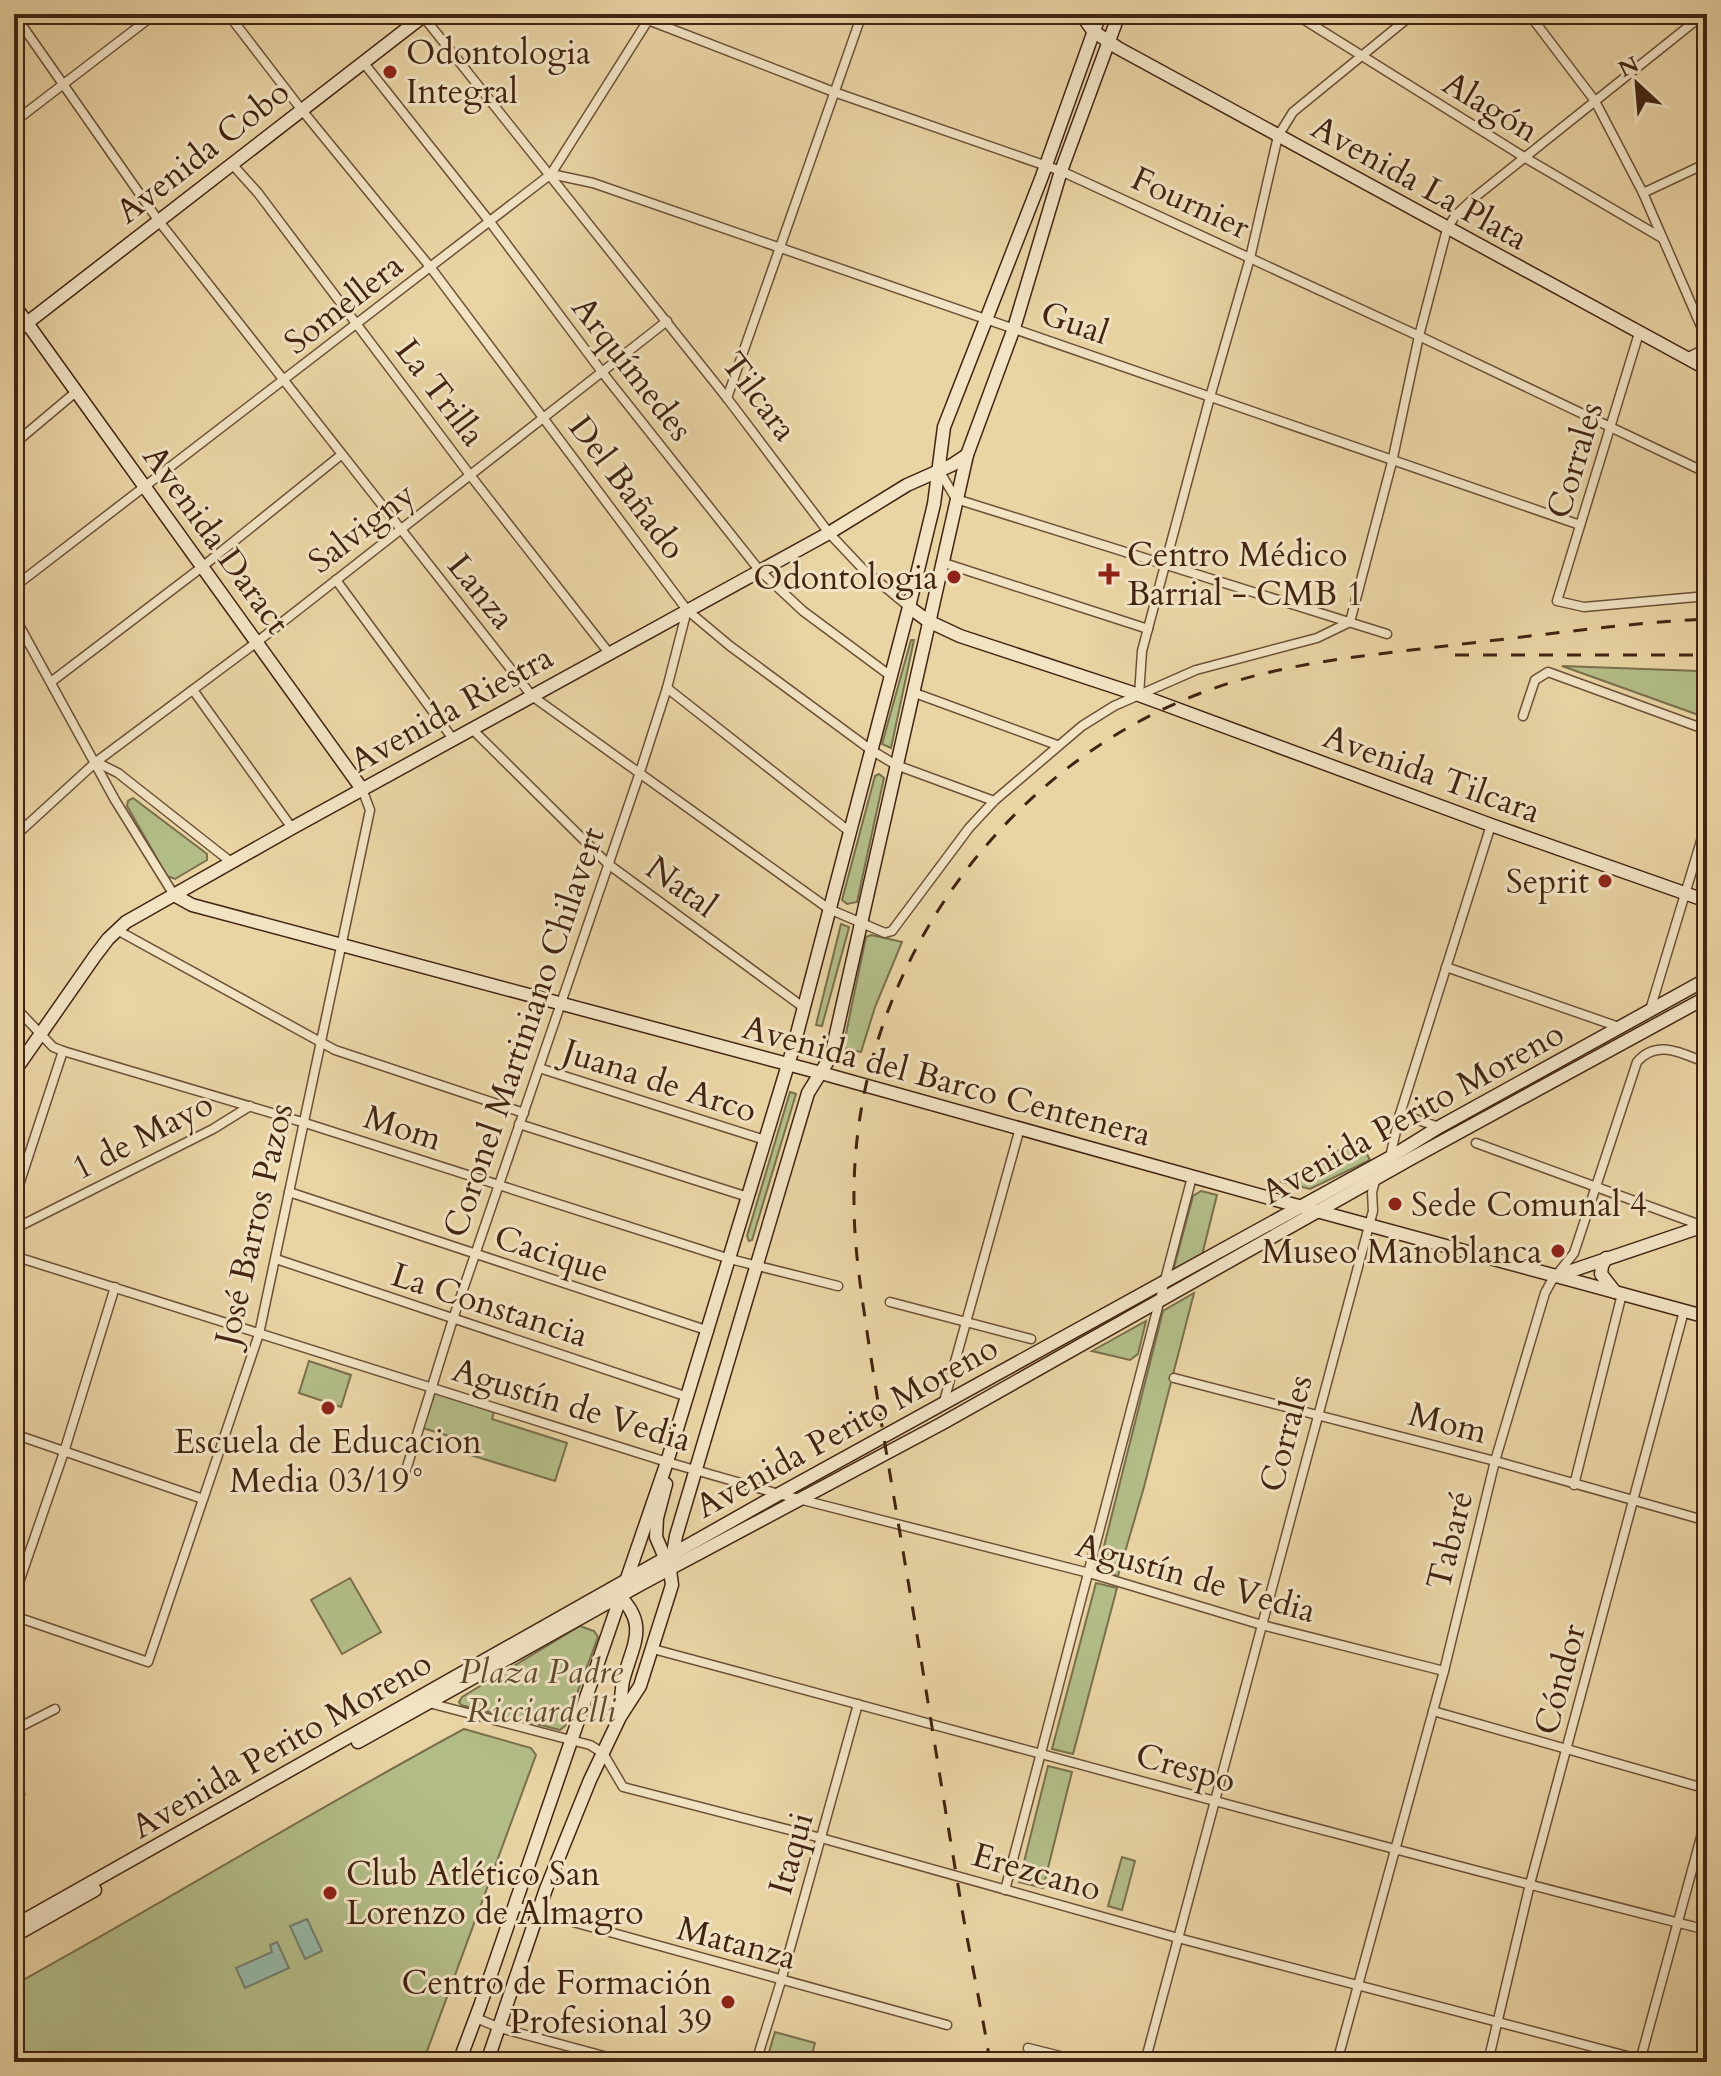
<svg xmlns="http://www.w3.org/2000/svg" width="1721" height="2076" font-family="Cardo,serif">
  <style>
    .green { fill: #b3bd88; stroke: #7a704d; stroke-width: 2 }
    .water { fill: #97b8a8; stroke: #757d6c; stroke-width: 2 }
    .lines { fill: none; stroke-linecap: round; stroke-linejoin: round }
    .street-casing { stroke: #6c5036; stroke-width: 11 }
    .secondary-casing { stroke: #422412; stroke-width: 15 }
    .street { stroke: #f1e3c4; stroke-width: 8 }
    .secondary { stroke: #f1e3c4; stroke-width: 12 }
    .rail { stroke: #422412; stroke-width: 3; stroke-dasharray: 14 14; stroke-linecap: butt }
    .poi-dot { fill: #8f2418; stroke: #f1e3c4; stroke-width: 3 }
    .labels { text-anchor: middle; stroke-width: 6; stroke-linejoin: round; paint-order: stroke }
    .poi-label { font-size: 34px; fill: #422412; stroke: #f1e3c4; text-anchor: start }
    .street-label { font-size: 34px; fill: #422412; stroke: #f1e3c4 }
    .park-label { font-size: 34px; font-style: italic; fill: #5e4a30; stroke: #f1e3c4 }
  </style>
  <rect width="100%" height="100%" fill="#e9d4a4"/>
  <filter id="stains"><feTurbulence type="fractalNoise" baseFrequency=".0025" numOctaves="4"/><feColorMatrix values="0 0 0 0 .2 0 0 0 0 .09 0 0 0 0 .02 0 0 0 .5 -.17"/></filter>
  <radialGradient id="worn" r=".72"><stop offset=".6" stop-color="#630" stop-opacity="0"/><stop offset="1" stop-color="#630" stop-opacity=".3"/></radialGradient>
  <g class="green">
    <polygon points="911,640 914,640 891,748 882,744"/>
    <polygon points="1562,666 1699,671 1707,677 1707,718"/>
    <polygon points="879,774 884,778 857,902 847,904 842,900 875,776"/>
    <polygon points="133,798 207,854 207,860 175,879 167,876 127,806 128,801"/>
    <polygon points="841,924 849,927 847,935 822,1026 816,1025"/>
    <polygon points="871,935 902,942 875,1007 861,1052 843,1048 866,937"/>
    <polygon points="790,1092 796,1094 752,1240 749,1241 747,1236"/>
    <polygon points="1359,1139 1370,1160 1310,1189 1281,1182"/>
    <polygon points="1201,1191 1217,1195 1202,1255 1173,1271 1193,1196"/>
    <polygon points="1194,1293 1144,1487 1118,1576 1103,1572 1099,1566 1163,1311"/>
    <polygon points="1146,1321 1138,1354 1130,1360 1092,1351"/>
    <polygon points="309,1361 351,1375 341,1407 299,1393"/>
    <polygon points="435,1392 494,1412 492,1419 567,1443 555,1481 461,1452 464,1441 423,1428"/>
    <polygon points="350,1578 381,1632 342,1654 311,1600"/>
    <polygon points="1096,1583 1117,1588 1073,1754 1052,1749"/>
    <polygon points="580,1626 594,1631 598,1637 565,1726 560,1730 461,1705 459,1702 462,1697"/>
    <path d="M464,1729L531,1748L536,1755L423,2062H14V1985C165,1902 312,1811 464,1729Z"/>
    <polygon points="1048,1766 1072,1772 1043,1888 1019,1882"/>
    <polygon points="1122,1857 1135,1861 1122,1910 1108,1906"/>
    <polygon points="775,2032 815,2043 810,2062 766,2062"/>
  </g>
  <g class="water">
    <polygon points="307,1919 322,1951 305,1959 290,1926"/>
    <polygon points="277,1942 289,1968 245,1988 236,1968 272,1952 270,1945"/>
  </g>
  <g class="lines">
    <defs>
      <g id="street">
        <polyline points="14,14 158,220 532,696 829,909 885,933 892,931 969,828 994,801 1082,726 1114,706 1196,670 1317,638 1350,622"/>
        <polyline points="228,14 301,109 431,268 687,610 730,646 871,750 896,765 994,801"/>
        <polyline points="638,14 648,20 834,92 1061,171 1419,336 1707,473"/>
        <polyline points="1295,14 1524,157 1662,238"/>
        <polyline points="1529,14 1595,101 1643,193 1707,340"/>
        <polyline points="422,15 727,398 829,533 862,568 909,607"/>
        <polyline points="363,62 490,222 602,372 760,571 803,611 892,677"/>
        <polyline points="14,122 155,14"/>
        <polyline points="231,163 258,193 470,475 609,653"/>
        <polyline points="551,174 593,183 1580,525"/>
        <polyline points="1643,193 1707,163"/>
        <polyline points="1639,333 1557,601 1584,607 1707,596"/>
        <polyline points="1686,358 1707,348"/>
        <polyline points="727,398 862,14"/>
        <polyline points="14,444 77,391"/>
        <polyline points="940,472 956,499 1387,634"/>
        <polyline points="941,562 1148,629"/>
        <polyline points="336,580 453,739"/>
        <polyline points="14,587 551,174 652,14"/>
        <polyline points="14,616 115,800 174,895"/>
        <polyline points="1350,622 1392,462 1419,336 1447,229 1455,216 1474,198 1704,14"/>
        <polyline points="51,682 202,567 341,455"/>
        <polyline points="667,688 850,832"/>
        <polyline points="193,690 292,828"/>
        <polyline points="912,692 1057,745"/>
        <polyline points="1139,695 1142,651 1210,397 1250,258 1278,136 1293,112 1413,14"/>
        <polyline points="1523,716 1535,680 1548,672 1707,730"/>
        <polyline points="472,729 608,864 803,1007"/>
        <polyline points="96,762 118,773 231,862"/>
        <polyline points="14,837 96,762 257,642 667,321"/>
        <polyline points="117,930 335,1050 524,1113"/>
        <polyline points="1446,967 1619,1027"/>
        <polyline points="14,1006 53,1047 63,1051 302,1122 730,1259 838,1286"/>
        <polyline points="1650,1010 1707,821"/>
        <polyline points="539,1068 765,1140"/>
        <polyline points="1400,1114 1439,1127"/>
        <polyline points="519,1124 748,1197"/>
        <polyline points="1476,1143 1703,1226"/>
        <polyline points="1390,1157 1400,1114 1491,825"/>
        <polyline points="289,1192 709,1331"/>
        <polyline points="14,1200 63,1051"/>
        <polyline points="14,1229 213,1129 250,1106"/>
        <polyline points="14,1256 667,1462 779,1494 1089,1573 1262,1625 1444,1671"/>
        <polyline points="276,1259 688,1397"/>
        <polyline points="890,1302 1031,1339"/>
        <polyline points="1174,1378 1495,1461 1707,1521"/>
        <polyline points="943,1405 1020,1128"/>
        <polyline points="14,1434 203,1499"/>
        <polyline points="406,1470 453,1319 639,775 667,688 687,610"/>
        <polyline points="1574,1485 1622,1294"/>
        <polyline points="14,1597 64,1452 115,1287"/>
        <polyline points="14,1616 148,1662 259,1334 370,810 362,789"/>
        <path d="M653,1649C1004,1743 1354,1841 1707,1930"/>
        <polyline points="429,1703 590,1745 603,1753 623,1787 821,1838 1178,1938 1650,2062"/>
        <polyline points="1433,1711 1707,1789"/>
        <polyline points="14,1730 55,1709"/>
        <polyline points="14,1782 20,1794"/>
        <polyline points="1005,1890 1192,1177"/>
        <polyline points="515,1906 947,2025"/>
        <polyline points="476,2018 500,2028 626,2062"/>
        <polyline points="1028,2048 1084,2062"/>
        <polyline points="1640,2061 1707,1815"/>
        <polyline points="756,2062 781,1981 858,1704"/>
        <polyline points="1145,2062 1373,1211 1372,1192 1376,1178"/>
        <path d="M1337,2062L1444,1671L1495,1461L1545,1293L1551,1282L1574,1253L1637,1062C1657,1038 1683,1054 1707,1063"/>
        <polyline points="1488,2062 1530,1884 1684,1311"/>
      </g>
      <g id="secondary">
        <polyline points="1081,14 1093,31 1118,48 1707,369"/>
        <polyline points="14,305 362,789"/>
        <polyline points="14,333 426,14"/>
        <polyline points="909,607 928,621 960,636 1139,695 1491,825 1707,901"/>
        <polyline points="174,895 192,905 821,1073 1280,1201 1707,1317"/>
        <polyline points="14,1072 95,956 108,939 126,922 292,828 829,533 907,485 952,465 967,455"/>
        <polyline points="1606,1258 1602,1266 1601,1274 1615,1292"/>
        <polyline points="1559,1275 1707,1225"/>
        <polyline points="666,1484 657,1518 656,1537 668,1565"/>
        <path d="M616,1593C651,1624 632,1645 623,1681C621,1692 621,1703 620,1713"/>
        <polyline points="358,1742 643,1583 941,1424 1412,1158 1707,997"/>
        <polyline points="14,1926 779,1494 1389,1158 1439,1127 1707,979"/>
        <polyline points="14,1936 95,1890"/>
        <polyline points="459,2062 480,2006 667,1462 794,1045 909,607 934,504 944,427 1041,179 1100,14"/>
        <polyline points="487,2062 546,1889 590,1780 620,1717 640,1686 672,1585 670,1570 676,1536 808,1093 831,1056 967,455 1014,328 1061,171 1119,14"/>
      </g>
    </defs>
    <use href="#street" class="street-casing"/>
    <use href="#secondary" class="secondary-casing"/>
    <use href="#street" class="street"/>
    <use href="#secondary" class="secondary"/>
    <g class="rail">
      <polyline points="1455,655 1707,655"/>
      <path d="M990,2062C981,2005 968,1948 959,1891C940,1780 923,1668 904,1557C892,1486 880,1416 869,1345C862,1297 854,1250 854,1202C851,981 994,772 1201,693C1284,661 1375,655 1462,644C1544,635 1625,623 1707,619"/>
    </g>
  </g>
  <g class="poi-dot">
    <circle cx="390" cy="72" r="8"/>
    <path d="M1105 562h8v8h8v8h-8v8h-8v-8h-8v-8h8z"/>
    <circle cx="954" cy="577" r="8"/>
    <circle cx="1605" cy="881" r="8"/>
    <circle cx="1395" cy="1204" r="8"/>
    <circle cx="1558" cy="1251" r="8"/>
    <circle cx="328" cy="1408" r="8"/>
    <circle cx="330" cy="1893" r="8"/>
    <circle cx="728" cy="2002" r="8"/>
  </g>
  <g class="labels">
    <g class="poi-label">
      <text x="406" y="64">Odontologia<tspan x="406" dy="39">Integral</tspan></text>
      <text x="1127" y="566">Centro Médico<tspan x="1127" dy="39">Barrial - CMB 1</tspan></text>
      <text x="938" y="589" text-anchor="end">Odontologia</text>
      <text x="1589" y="893" text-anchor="end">Seprit</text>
      <text x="1411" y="1216">Sede Comunal 4</text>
      <text x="1542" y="1263" text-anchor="end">Museo Manoblanca</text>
      <text x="328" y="1453" text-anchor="middle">Escuela de Educacion<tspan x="328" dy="39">Media 03/19°</tspan></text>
      <text x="346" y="1885">Club Atlético San<tspan x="346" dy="39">Lorenzo de Almagro</tspan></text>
      <text x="712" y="1994" text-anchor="end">Centro de Formación<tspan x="712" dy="39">Profesional 39</tspan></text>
    </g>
    <g class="street-label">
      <text transform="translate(1491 106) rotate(31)" y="12">Alagón</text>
      <text transform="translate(202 151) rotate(-38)" y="12">Avenida Cobo</text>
      <text transform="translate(1420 182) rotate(29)" y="12">Avenida La Plata</text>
      <text transform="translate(1191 202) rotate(25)" y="12">Fournier</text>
      <text transform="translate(343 303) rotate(-38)" y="12">Somellera</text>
      <text transform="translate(1075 322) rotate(19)" y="12">Gual</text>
      <text transform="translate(633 368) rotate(52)" y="12">Arquímedes</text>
      <text transform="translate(441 392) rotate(53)" y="12">La Trilla</text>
      <text transform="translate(760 396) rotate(53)" y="12">Tilcara</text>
      <text transform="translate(1574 460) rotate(-73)" y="12">Corrales</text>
      <text transform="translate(628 487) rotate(53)" y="12">Del Bañado</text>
      <text transform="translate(361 527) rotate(-38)" y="12">Salvigny</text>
      <text transform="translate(217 539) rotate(54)" y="12">Avenida Daract</text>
      <text transform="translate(482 591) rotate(51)" y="12">Lanza</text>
      <text transform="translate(451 708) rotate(-29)" y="12">Avenida Riestra</text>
      <text transform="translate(1432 773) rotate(20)" y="12">Avenida Tilcara</text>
      <text transform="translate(682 886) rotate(36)" y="12">Natal</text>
      <text transform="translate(523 1032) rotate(-71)" y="12">Coronel Martiniano Chilavert</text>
      <text transform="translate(660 1080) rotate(18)" y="12">Juana de Arco</text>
      <text transform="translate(947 1080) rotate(15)" y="12">Avenida del Barco Centenera</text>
      <text transform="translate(1412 1112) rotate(-29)" y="12">Avenida Perito Moreno</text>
      <text transform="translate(403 1127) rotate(18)" y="12">Mom</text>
      <text transform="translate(142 1135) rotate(-27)" y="12">1 de Mayo</text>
      <text transform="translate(253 1224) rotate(-77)" y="12">José Barros Pazos</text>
      <text transform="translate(552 1253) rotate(18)" y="12">Cacique</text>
      <text transform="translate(490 1304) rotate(18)" y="12">La Constancia</text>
      <text transform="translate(572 1404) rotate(17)" y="12">Agustín de Vedia</text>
      <text transform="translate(1448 1422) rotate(14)" y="12">Mom</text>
      <text transform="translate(846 1426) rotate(-29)" y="12">Avenida Perito Moreno</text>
      <text transform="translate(1285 1433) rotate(-75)" y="12">Corrales</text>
      <text transform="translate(1449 1540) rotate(-76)" y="12">Tabaré</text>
      <text transform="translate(1196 1577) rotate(16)" y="12">Agustín de Vedia</text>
      <text transform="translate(1559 1679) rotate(-75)" y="12">Cóndor</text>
      <text transform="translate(281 1744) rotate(-30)" y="12">Avenida Perito Moreno</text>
      <text transform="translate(1186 1767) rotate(16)" y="12">Crespo</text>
      <text transform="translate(790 1853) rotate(-74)" y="12">Itaqui</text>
      <text transform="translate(1037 1871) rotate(16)" y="12">Erezcano</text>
      <text transform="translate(737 1942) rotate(15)" y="12">Matanza</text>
    </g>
    <g class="park-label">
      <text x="541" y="1683">Plaza Padre<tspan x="541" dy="39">Ricciardelli</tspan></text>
    </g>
  </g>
  <rect width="1721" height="2076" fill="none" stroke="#e9d4a4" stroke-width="48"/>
  <rect x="16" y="16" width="1689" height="2044" fill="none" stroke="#422412" stroke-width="4"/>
  <rect x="24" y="24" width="1673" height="2028" fill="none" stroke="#422412" stroke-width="2"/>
  <g transform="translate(1637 84) rotate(334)" stroke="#f1e3c4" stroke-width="6" paint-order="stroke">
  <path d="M0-6L14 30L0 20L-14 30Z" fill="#422412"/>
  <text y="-12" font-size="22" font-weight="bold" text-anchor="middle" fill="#422412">N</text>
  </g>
  <rect width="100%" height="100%" filter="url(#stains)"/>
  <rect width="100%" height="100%" fill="url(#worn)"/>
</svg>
